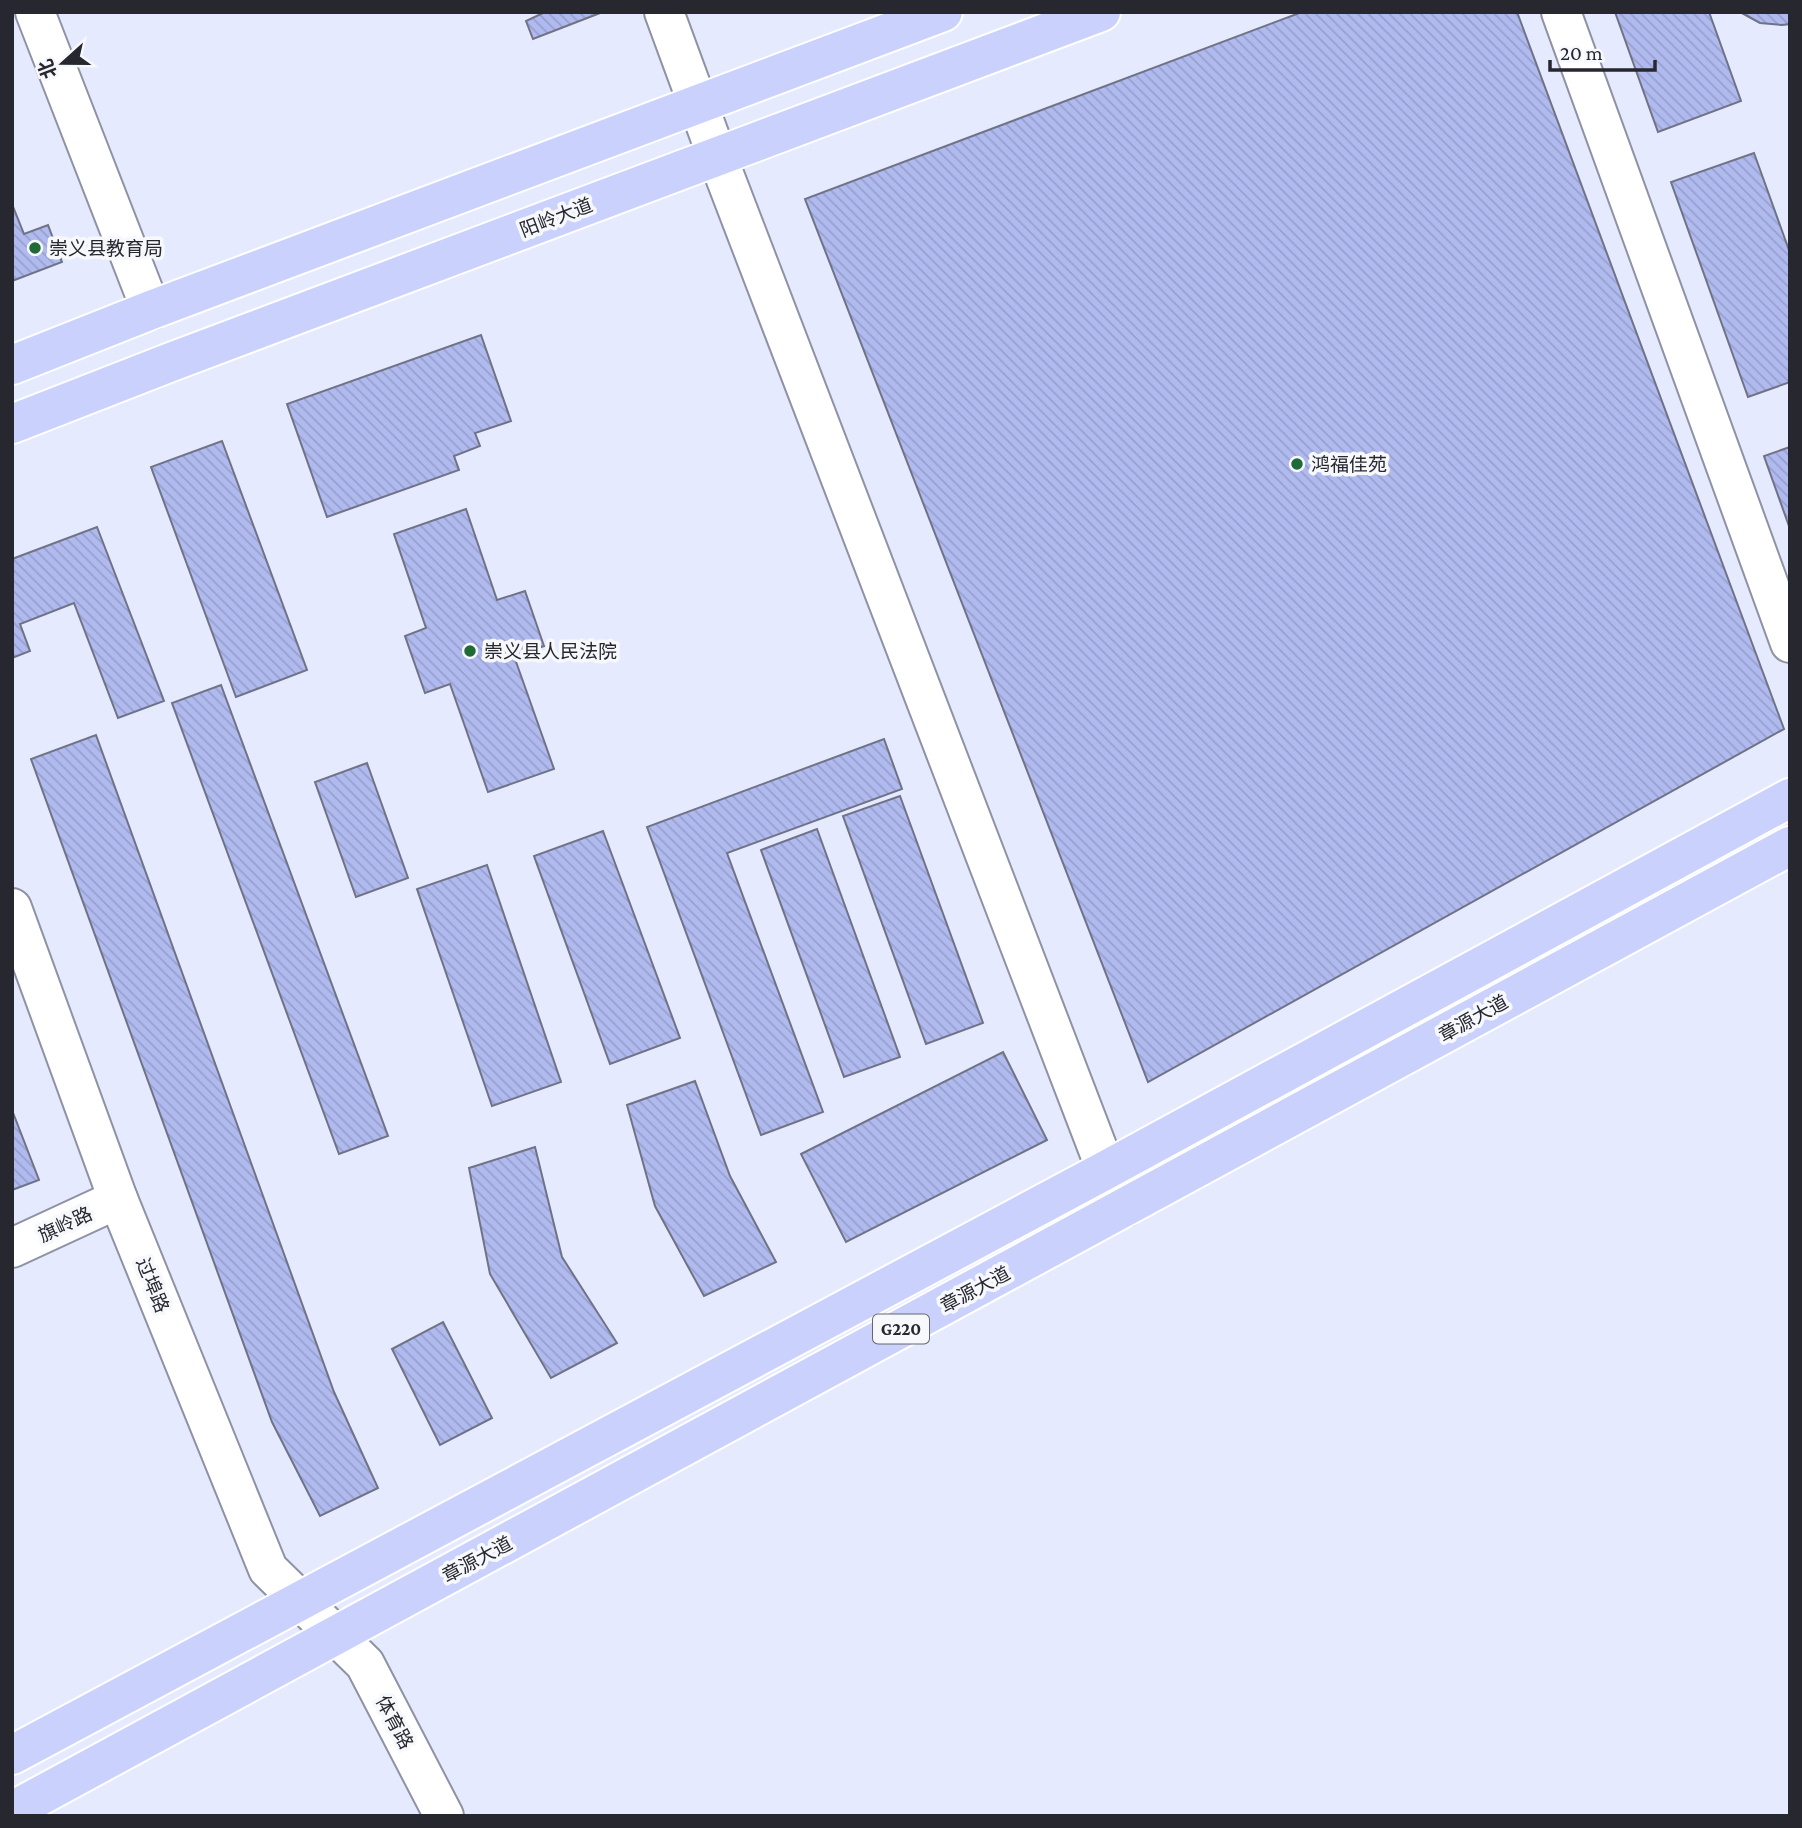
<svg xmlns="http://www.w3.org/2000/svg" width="1802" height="1828" font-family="'Crimson Pro','Noto Sans SC',serif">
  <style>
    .building { fill: url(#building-back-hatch); stroke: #6f7385; stroke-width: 2 }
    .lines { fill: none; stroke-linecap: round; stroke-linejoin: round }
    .minor-casing { stroke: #8e92a4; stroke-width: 42 }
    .major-casing { stroke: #fff; stroke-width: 42 }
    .minor { stroke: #fff; stroke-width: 38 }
    .major { stroke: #cad1fd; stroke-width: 38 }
    .poi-dot { fill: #206a38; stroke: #f7f8fc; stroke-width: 2.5 }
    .labels { text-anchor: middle; stroke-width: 7; stroke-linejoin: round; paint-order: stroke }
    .shield { fill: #f7f8fc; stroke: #65666c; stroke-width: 2 }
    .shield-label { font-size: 18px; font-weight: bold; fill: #26272f }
    .street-label { font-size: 19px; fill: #26272f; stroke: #f7f8fc }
    .poi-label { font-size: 19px; fill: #26272f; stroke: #f7f8fc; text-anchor: start }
  </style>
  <defs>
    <pattern id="building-back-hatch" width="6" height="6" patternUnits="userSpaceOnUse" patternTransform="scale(1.75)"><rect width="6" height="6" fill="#b0baef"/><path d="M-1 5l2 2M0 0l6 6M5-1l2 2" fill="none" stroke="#97a0cd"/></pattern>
  </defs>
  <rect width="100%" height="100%" fill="#e6eaff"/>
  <g class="building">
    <polygon points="545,12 599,12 600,13 533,39 526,21"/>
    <polygon points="1302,12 1517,12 1784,729 1148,1082 805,199"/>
    <polygon points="1615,12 1709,12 1741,101 1658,132"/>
    <polygon points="1740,12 1790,12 1790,24 1782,25 1760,23"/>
    <polygon points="1754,153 1790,253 1790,382 1748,397 1671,182"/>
    <polygon points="12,204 24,234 48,225 62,262 12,281"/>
    <polygon points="481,335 511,421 475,433 480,446 454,456 459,470 327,517 287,404"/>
    <polygon points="222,441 307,670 236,697 151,467"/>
    <polygon points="1790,447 1790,529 1764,456"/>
    <polygon points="466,509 497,600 525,591 544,646 514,656 554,769 488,792 450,684 425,693 405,636 426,628 394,534"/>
    <polygon points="97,527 164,701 118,718 74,603 20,624 30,651 12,658 12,559"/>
    <polygon points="221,685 388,1136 339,1154 172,703"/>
    <polygon points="96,735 334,1392 378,1488 320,1516 272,1422 31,759"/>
    <polygon points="884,739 902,789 727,853 823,1112 761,1135 647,827"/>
    <polygon points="367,763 408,878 356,897 315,782"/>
    <polygon points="900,796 983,1023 926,1044 843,816"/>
    <polygon points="817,829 900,1057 844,1077 761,850"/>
    <polygon points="603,831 680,1038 610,1064 534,856"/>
    <polygon points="487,865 561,1082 492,1106 417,889"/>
    <polygon points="1003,1052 1047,1140 846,1242 801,1154"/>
    <polygon points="695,1081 730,1176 776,1262 704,1296 655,1206 627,1105"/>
    <polygon points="12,1110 39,1180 12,1190"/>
    <polygon points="535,1147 562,1257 617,1343 551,1378 490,1274 469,1168"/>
    <polygon points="443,1322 492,1418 440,1445 392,1349"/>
  </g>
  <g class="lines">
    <defs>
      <g id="minor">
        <polyline points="35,12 151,310"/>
        <polyline points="664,12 717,156 1106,1170 1125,1207"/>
        <polyline points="1561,12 1790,643"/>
        <polyline points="12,908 118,1199 268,1569 365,1664 444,1816"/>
        <polyline points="12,1248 118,1199"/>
      </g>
      <g id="major">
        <polyline points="12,365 151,310 943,12"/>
        <polyline points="12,424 171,362 1101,12"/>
        <polyline points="12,1755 1106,1170 1790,798"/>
        <polyline points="12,1811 1790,846"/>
      </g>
    </defs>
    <use href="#minor" class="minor-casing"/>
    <use href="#major" class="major-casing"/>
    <use href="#minor" class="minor"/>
    <use href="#major" class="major"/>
  </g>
  <g class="poi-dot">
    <circle cx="35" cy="248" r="7"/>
    <circle cx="1297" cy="464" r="7"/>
    <circle cx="470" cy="651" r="7"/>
  </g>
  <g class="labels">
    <rect class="shield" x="873" y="1314.5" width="56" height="29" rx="5"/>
    <g class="shield-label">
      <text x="901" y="1335">G220</text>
    </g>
    <g class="street-label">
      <text transform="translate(556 217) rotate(-21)" y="7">阳岭大道</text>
      <text transform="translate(1473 1018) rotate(-29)" y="7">章源大道</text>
      <text transform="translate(65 1224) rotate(-25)" y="7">旗岭路</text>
      <text transform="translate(153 1285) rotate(68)" y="7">过埠路</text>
      <text transform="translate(975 1289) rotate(-28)" y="7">章源大道</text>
      <text transform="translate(477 1559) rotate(-28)" y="7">章源大道</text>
      <text transform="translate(395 1722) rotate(62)" y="7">体育路</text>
    </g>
    <g class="poi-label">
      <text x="49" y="255">崇义县教育局</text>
      <text x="1311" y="471">鸿福佳苑</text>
      <text x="484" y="658">崇义县人民法院</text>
    </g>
  </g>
  <rect width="1802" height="1828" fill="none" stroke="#26272f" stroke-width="28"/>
  <g transform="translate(63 63) rotate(249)" stroke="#f7f8fc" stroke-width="5" paint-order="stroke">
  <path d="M0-5L12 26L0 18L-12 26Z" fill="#26272f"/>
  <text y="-10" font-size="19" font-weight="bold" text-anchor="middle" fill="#26272f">北</text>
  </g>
  <path d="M1550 60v10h105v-10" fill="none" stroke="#26272f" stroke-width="3.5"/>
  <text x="1560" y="60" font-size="21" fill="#26272f" stroke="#f7f8fc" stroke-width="5" paint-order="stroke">20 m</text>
</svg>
